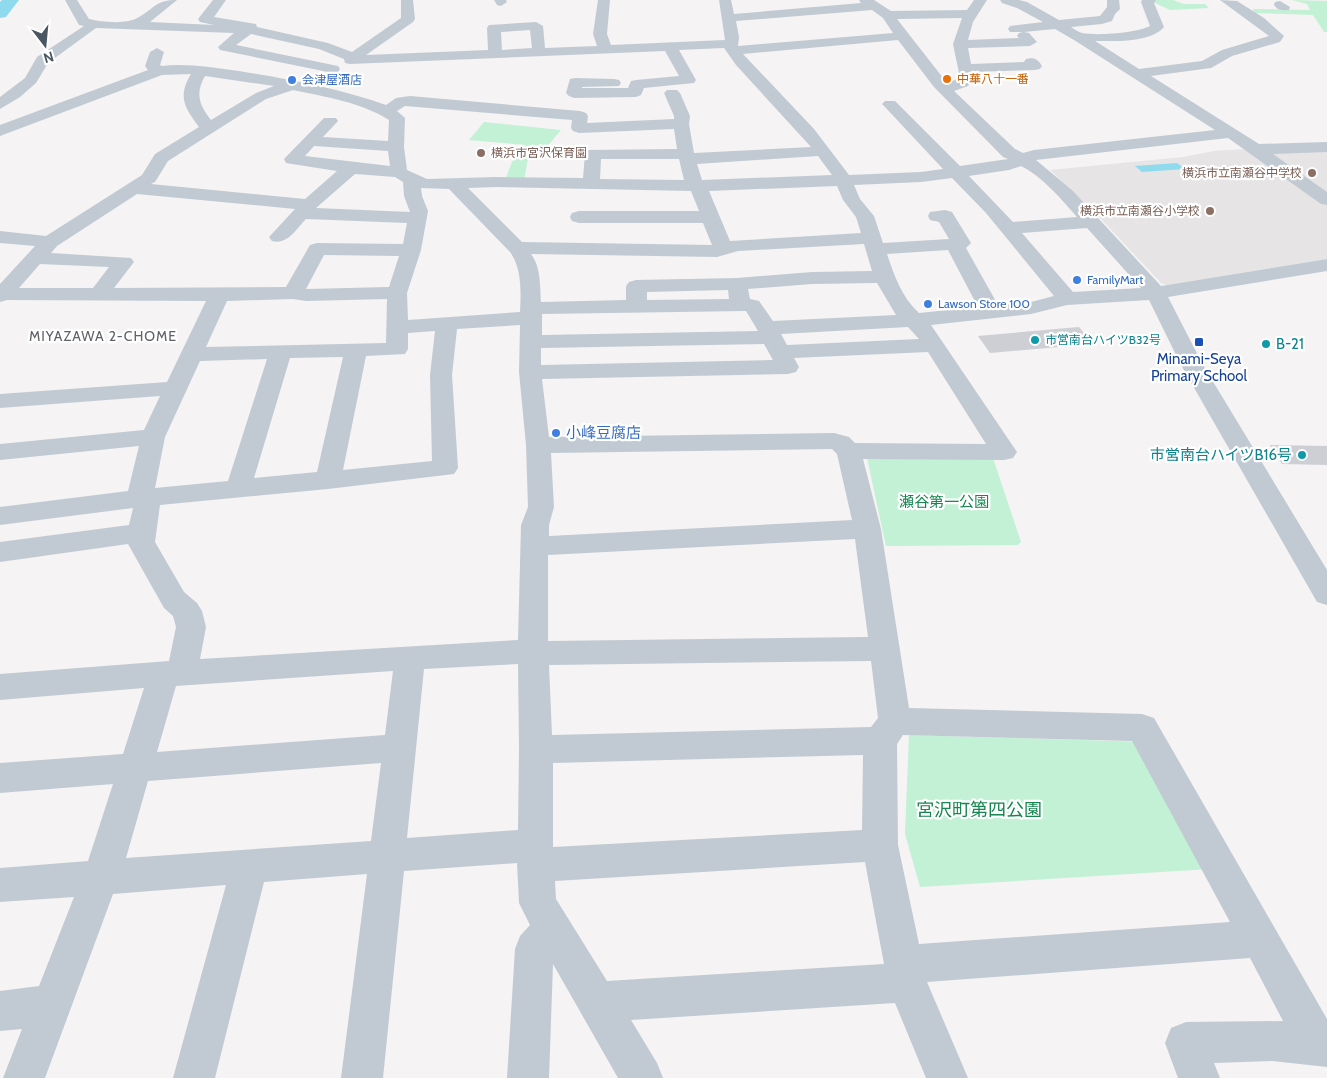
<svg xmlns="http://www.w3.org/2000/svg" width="1327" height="1078" font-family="Cabin,'Noto Sans JP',sans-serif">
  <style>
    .education { fill: #e6e4e5 }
    .green { fill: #c3f1d5 }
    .water { fill: #90daee }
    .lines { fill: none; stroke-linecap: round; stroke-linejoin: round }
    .river { fill: #90daee; fill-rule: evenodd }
    .building { fill: #cdcfd5 }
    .minor { fill: #c1cad2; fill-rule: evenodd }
    .food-dot { fill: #e8710a; stroke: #fff; stroke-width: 2 }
    .shop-dot { fill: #3f7fe0; stroke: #fff; stroke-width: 2 }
    .education-dot { fill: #8d6e63; stroke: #fff; stroke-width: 2 }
    .culture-dot { fill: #0f9aa8; stroke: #fff; stroke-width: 2 }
    .transit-dot { fill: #1a4fb4; stroke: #fff; stroke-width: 2 }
    .labels { text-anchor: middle; stroke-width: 4.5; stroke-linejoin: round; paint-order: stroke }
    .far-food-label { font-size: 12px; fill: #c56008; stroke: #fff; text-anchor: start }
    .far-shop-label { font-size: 12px; fill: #366cbe; stroke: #fff; text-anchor: start }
    .far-education-label { font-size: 12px; fill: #785e54; stroke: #fff; text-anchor: end }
    .far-culture-label { font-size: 12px; fill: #0d838f; stroke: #fff; text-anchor: start }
    .far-neighbourhood-label { font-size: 14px; letter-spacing: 1px; fill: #5f6368; stroke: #fff }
    .culture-label { font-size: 15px; fill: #0d838f; stroke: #fff; text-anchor: start }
    .transit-label { font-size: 15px; fill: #164399; stroke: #fff }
    .shop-label { font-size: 15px; fill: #366cbe; stroke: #fff; text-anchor: start }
    .park-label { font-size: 15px; fill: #17864f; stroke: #fff }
    .near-park-label { font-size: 18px; fill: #17864f; stroke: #fff }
  </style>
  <rect width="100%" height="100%" fill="#f5f3f3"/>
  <g class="education">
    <polygon points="1247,149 1327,204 1327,259 1167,285 1161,283 1100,218 1050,170 1183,157 1214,151"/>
    <polygon points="1267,151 1327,151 1327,194"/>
  </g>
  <g class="green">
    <polygon points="1156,0 1173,0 1184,4 1205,4 1209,8 1170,10 1153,2"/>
    <polygon points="1292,0 1327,1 1327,32 1324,32 1313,15 1254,13 1253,9 1310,10 1307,4"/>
    <polygon points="484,122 561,130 540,155 532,155 528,159 524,180 505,180 512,162 526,145 469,140"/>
    <polygon points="867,458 993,458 1021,542 1018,545 886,546"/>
    <polygon points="909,735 1150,742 1210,869 920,887 905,834"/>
  </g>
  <polygon class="water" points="1177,163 1185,169 1142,172 1135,166"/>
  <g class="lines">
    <polygon class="river" points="2,0 19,0 6,17 0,18 0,2"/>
  </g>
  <g class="building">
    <polygon points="1079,327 1093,344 990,353 978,336"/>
    <polygon points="1270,445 1327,446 1327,465 1282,464"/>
  </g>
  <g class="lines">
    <g class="minor">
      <path d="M65,0H77L89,19C102,22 127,25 139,17C156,7 156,0 177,0L150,22L214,25L200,22L198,19L213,0H226L214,17L256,24L257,27L328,43L352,52L401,18V0H413L415,19L413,22L366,55L488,50L487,28L489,25L536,22L543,26L545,48L597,46L593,34L598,0H610L607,34L611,45L725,40L719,0H731L734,14L861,3L859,0H874L891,11L967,10L974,0H987L973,22L968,40L1019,38L1017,36L1019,33L1023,32H1010L1008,29L1010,26L1043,22L1017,8L1002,3L1000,0H1019L1027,2L1059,20L1100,16L1107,7V0H1119L1120,9L1115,14L1112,21L1102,24L1071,27C1074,29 1079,32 1082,33C1098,36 1136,33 1150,26L1141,2L1142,0H1156L1154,3L1164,27C1151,43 1114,41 1095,41L1139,69L1202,61L1222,50L1269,36L1220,0L1237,1L1264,18L1284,36L1280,42L1232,56L1211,68L1151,76L1259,144L1327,142V152L1273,154L1327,192V205L1321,204L1228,138L1036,160L1073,191L1161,286L1327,259V271L1168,297L1203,365L1327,570V605L1317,602L1181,365L1149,300L1067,305L1031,314L931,325L1017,452L1013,458L1004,460L863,459L881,529L909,708L1142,714L1154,718L1327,1019V1067L1272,1061L1214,1063L1220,1078H1178L1165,1043L1171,1028L1186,1022L1283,1021L1250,958L927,982L968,1078H926L895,1003L631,1020L657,1063L663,1078H618L553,964L549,1078H507L515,949L520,936L530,925L519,903L517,863L404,871L383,1078H341L367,874L264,882L215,1078H173L226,885L113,894L45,1078H3L22,1029L0,1031V991L39,986L74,897L0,902V868L88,861L113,784L0,793V763L123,754L144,688L0,700V674L169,661L176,627L173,616L164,608L128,544L0,562V542L129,525L133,508L0,525V507L128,491L139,446L0,460V444L144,430L160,396L0,408V394L167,382L206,301L7,300L0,302V284L35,246L0,243V231L46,236L142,175L155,154L199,127C185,108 177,97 191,74L162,75L0,136V125L148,70L145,66L150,52L157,48L164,52L160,65L162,66C187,63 214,68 239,71C288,79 338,88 386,105L396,98L410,96L580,111L586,113L588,116L587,123L674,119V116L664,93L667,90H677L680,93L690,116L689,124L694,153L811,147L736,65L724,48L679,50L696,80L694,83L644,88L641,95L636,97L574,98L569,96L566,93L570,79L575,78L614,79L619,80L621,83L619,86L582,87V88H628L631,81L636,80L679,76L665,51L350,64L345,63L344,59L319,49L251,34L236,45L338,66L340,69L338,72L333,73L220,50L218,47L234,33L96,28L48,63L36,83L20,97L0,109V97L25,78L37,57L84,26L79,25ZM872,10L883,18L893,33L738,46L739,37L736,21ZM962,18L953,44L960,78L947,83L897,19ZM1055,29L1074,40L1215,130L1034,150L1023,153L1015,149L954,91L968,86L974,78L973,72L1035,70L1040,69L1042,66C1038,59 1034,57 1026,59L1024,62L971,64L968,48L1030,46L1037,42L1029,33L1024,32ZM530,30L532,48L502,50L501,32ZM898,40L934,87L1003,157L1008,159L960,166L895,101H885L882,104L885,107L943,169L921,172L849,175L814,129L743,54ZM205,76L274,86L256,93L211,120C199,105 195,93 205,76ZM293,90C325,97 361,102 389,120L388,141L323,137L338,121L336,118H324L284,159L286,163L292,164L337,171L305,199L151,184L155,182L168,161L266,99ZM405,106L572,120L571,128L573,131L579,133L674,129L677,149L587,150L585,154L583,178L496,177L427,179L407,170L404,147L405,118L397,111ZM314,146L388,151L390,166L305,156ZM818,156L832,175L702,180L697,164ZM601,159H679L684,180L600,179ZM1021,166C1043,177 1061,199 1077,217L1013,222L969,176L1009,170ZM355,174L395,177L403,182L404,196L410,212L316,208ZM952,178L986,213L1054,296L1031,302L998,305L966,248L971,243L952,212L945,210L930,212L928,216L930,220L939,222L949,239L883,243L874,216L860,199L854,185L921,182ZM837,186L843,200L856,217L861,233L730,241L709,191ZM496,187L691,191L699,211H579L572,213L570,217L572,221L579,223H703L712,245L522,242L468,188ZM421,188L449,189L510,252C522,268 521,293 520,312L408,320L407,293L421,250L428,211L422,196ZM137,194L295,209L269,237L272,241C288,245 296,229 306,219L407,223L403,244L317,243L310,245L286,287L114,288L134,262L131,258L51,253L57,246ZM1087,228L1141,288L1073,292L1022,233ZM864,244L872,271L812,272L737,278L636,280L629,282L626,286V300L541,302C540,286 541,267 531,254L717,257L738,251ZM948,250L978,307L919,313C902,298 894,275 887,254ZM324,255L399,256L389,287L306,289ZM40,264L109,267L93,288H19ZM877,283L896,315L773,321L759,301L750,299L748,289L812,284ZM728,290L729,299L647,300V292ZM293,299L306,301L387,299L386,343L206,347L227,301ZM746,311L758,331L542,335V314ZM520,325L519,372L526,445L528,507L521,525L518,640L200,659L206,627L202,611L197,603L184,592L155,542L160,505L328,489L454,474L458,468L452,375L457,329ZM908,327L919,339L787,345L781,334ZM435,331L430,375L432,461L343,470L366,356L405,354L408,349V333ZM764,344L773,360L541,365V348ZM928,352L986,444L855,443L849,437L834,433L549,437L542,379L788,374L796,372L799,367L794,358ZM343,357L317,472L254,478L290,358ZM267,359L228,481L155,488L165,437L200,361ZM832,449L837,454L852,520L549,536V525L554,507L551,453ZM855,539L868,637L548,641V555ZM871,661L878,718L871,727L552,735L549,665ZM518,664L519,749L518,830L407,838L424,669ZM393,671L385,735L157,752L176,686ZM903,735L1132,741L1230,922L919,944L898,845L897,744ZM863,755L862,830L553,847V763ZM381,763L371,841L126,858L148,781ZM865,862L884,964L607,981L556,899L555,881Z"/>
      <polygon points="494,0 506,0 507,2 501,6 497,5"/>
      <path d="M1280,1L1290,7L1289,10C1283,11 1277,10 1274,5L1275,2Z"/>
    </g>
  </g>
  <circle class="food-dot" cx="947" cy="79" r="5"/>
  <g class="shop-dot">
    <circle cx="292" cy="80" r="5"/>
    <circle cx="1077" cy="280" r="5"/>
    <circle cx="928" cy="304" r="5"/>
    <circle cx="556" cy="433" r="5"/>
  </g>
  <g class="education-dot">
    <circle cx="481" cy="153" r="5"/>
    <circle cx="1312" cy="173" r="5"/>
    <circle cx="1210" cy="211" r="5"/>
  </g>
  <g class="culture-dot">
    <circle cx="1035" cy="340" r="5"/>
    <circle cx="1266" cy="344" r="5"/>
    <circle cx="1302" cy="455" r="5"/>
  </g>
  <rect class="transit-dot" x="1194" y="337" width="10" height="10" rx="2.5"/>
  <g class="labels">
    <g class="far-food-label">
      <text x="957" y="83">中華八十一番</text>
    </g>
    <g class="far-shop-label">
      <text x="302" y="84">会津屋酒店</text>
      <text x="1087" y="284">FamilyMart</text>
      <text x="938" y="308">Lawson Store 100</text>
    </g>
    <g class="far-education-label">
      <text x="491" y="157" text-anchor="start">横浜市宮沢保育園</text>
      <text x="1302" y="177">横浜市立南瀬谷中学校</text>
      <text x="1200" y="215">横浜市立南瀬谷小学校</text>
    </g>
    <g class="far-culture-label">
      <text x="1045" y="344">市営南台ハイツB32号</text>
    </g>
    <g class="far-neighbourhood-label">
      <text x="103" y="341">MIYAZAWA 2-CHOME</text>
    </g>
    <g class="culture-label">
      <text x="1276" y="349">B-21</text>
      <text x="1292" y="460" text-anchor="end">市営南台ハイツB16号</text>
    </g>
    <g class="transit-label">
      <text x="1199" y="364">Minami-Seya<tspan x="1199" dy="17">Primary School</tspan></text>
    </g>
    <g class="shop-label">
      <text x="566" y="438">小峰豆腐店</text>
    </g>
    <g class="park-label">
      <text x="944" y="507">瀬谷第一公園</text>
    </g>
    <g class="near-park-label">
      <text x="979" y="816">宮沢町第四公園</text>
    </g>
  </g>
  <g transform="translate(45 45) rotate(164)" stroke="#ffffff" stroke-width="4" paint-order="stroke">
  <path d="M0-4L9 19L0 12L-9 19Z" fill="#4a5661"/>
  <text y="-8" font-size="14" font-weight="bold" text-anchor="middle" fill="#4a5661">N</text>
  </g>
</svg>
